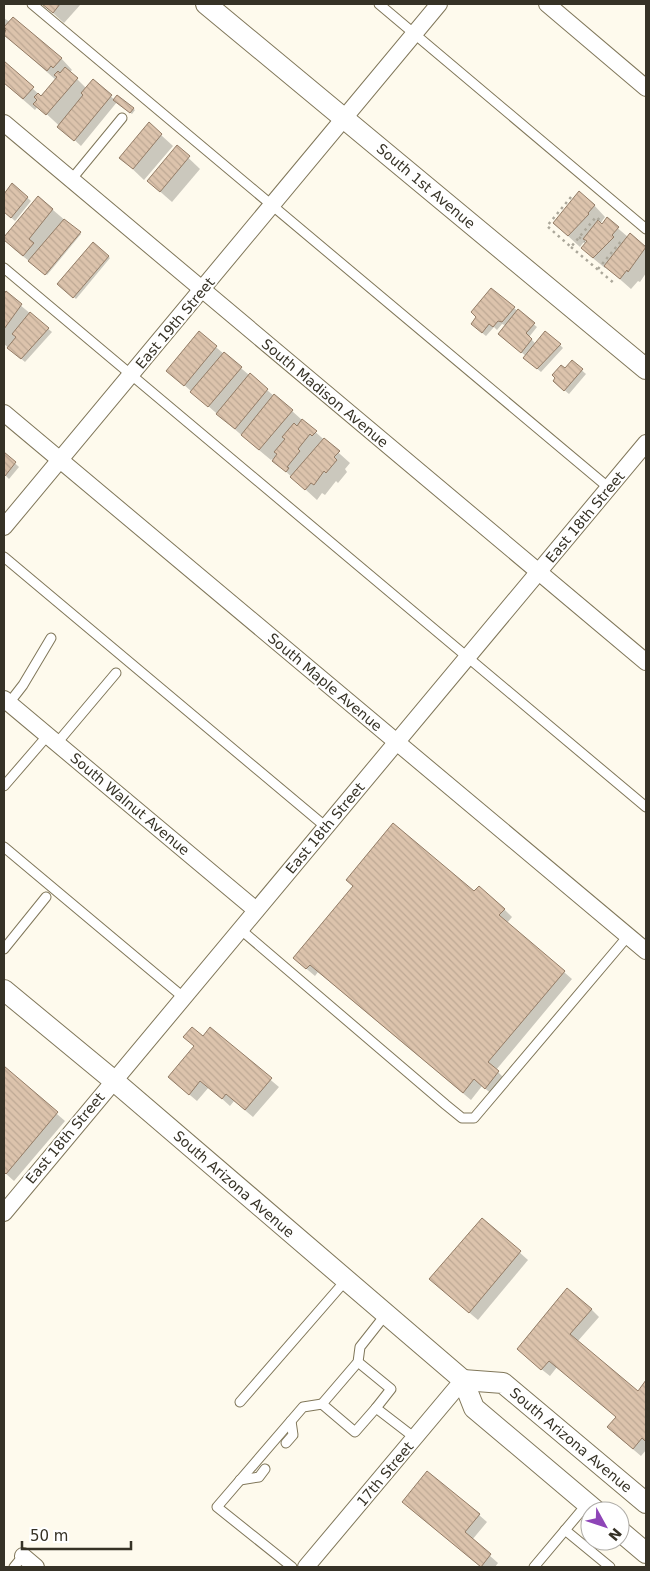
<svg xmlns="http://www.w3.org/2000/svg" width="650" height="1571" font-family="'DejaVu Sans',sans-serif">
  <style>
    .shadow { fill: #0003 }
    .building { fill: url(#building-back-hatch); stroke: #937c66 }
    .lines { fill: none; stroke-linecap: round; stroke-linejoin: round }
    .service-casing { stroke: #80775a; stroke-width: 11 }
    .minor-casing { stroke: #80775a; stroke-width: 18 }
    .tertiary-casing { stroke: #80775a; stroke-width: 22 }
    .path { stroke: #aba79a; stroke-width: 2.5; stroke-dasharray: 2.5 4; stroke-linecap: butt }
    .service { stroke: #fff; stroke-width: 9 }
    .minor { stroke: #fff; stroke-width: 16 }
    .tertiary { stroke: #fff; stroke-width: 20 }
    .labels { text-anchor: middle; stroke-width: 4; stroke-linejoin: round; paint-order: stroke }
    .street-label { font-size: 14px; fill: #363226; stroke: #fff }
  </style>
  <defs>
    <pattern id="building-back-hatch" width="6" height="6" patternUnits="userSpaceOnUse" patternTransform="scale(1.25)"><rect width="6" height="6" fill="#dcc3ac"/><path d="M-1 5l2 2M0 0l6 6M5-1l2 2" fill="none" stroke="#bda894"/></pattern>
  </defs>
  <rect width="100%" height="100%" fill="#fefaed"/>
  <g class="shadow">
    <polygon points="43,4 81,4 64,23"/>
    <polygon points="4,18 61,58 72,70 70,72 87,89 93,81 115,100 118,97 135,110 132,114 117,102 81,146 38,106 35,110 4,83 4,63 42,97 56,80 5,35 4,36"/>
    <polygon points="149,124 173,146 144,180 121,158"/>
    <polygon points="177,147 200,169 172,202 148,181"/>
    <polygon points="13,185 31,201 15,221 4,211 4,195"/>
    <polygon points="39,198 81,234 47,275 15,250 4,239"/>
    <polygon points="594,205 605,217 600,224 602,225 607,219 628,237 630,235 646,249 646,273 640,282 638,281 631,289 606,267 605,268 594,259 583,248 588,242 586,239 580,247 554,223"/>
    <polygon points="93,244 110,258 76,299 59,284"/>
    <polygon points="6,293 52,332 25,362 4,344 4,296"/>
    <polygon points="514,308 537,327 529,337 536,344 560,345 563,348 541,372 528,361 526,356 503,338 507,326 502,324 497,330 494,327 486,336 476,328"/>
    <polygon points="199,333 292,411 350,463 345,469 347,472 338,483 336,481 325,495 322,493 317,500 272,459 271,460 254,446 168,371"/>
    <polygon points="572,362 586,374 569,394 558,385 565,370"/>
    <polygon points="4,453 19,467 9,479 4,474"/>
    <polygon points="475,893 504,909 512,917 507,923 572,979 496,1070 506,1080 493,1095 482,1086 471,1100 318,972 315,976 302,965"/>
    <polygon points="210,1029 279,1087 253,1117 234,1101 230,1106 209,1087 197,1101 178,1085 195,1047 185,1037 203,1037"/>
    <polygon points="4,1068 65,1121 14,1181 4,1172"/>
    <polygon points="482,1219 528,1260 478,1320 439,1287"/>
    <polygon points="591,1309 599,1317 577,1342 638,1392 646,1382 646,1450 641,1456 616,1435 617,1417 557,1367 550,1376 526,1357"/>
    <polygon points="403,1502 479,1515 487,1522 472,1540 498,1563 495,1567 481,1567"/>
  </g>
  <g class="building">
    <polygon points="42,4 60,4 53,13"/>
    <polygon points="13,17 62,58 53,68 51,66 47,71 4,35 6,29 4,27"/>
    <polygon points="4,61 34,87 23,99 4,83"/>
    <polygon points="65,67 78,78 46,115 33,104 37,100 34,97 38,93 41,96 57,77 54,75 58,71 60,73"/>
    <polygon points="93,79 112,95 74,141 57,127 83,95 81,93"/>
    <polygon points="117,95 134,108 130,113 113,100"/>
    <polygon points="149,122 162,134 133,169 119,158"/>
    <polygon points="177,145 190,156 160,192 147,181"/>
    <polygon points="12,183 28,197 11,218 4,212 4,194"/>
    <polygon points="579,191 595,205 588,213 589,214 568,236 553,223"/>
    <polygon points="38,196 53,209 29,239 34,243 23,256 4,240 4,237"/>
    <polygon points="607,217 619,227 612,235 614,237 593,258 581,248 587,241 583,239 598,220 602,224"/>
    <polygon points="64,219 81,232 45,275 28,261"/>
    <polygon points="630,233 646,247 628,272 627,270 620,279 604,266"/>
    <polygon points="93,242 109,256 73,298 57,284"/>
    <polygon points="491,288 515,307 502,322 498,321 493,327 489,324 482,333 471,324 476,317 471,312"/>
    <polygon points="6,291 22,304 4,329 4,294"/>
    <polygon points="518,309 535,323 526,333 532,339 521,353 498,334"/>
    <polygon points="30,312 49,328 21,359 7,348 16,337 12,334"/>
    <polygon points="199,331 217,346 184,386 166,371"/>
    <polygon points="545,331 561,344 537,369 523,358"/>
    <polygon points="224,352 242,367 208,407 190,392"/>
    <polygon points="572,360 583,369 564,391 553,381 555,378 552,375 561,365 565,368"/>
    <polygon points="250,373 268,389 235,429 216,414"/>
    <polygon points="274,394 293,410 259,450 241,435"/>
    <polygon points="302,419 317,431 312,436 310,434 298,449 300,451 287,467 289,468 286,472 272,461 277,454 274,452 285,439 282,437 294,423 297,426"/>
    <polygon points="324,438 340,451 334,457 337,460 326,473 324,471 314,485 311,483 305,490 290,477"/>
    <polygon points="4,452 16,462 5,476 4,475"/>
    <polygon points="393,823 474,891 479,886 505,909 499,915 565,971 488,1062 499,1071 485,1089 474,1079 463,1093 310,965 306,969 293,958 353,886 346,880"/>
    <polygon points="192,1027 203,1036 210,1027 272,1078 245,1110 226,1094 222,1099 200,1081 189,1095 168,1077 194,1046 183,1037"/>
    <polygon points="4,1066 58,1112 6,1174 4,1172"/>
    <polygon points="482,1218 521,1251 469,1313 429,1279"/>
    <polygon points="567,1288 592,1309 570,1334 638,1391 646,1380 646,1442 642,1438 633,1449 607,1427 616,1417 549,1361 541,1370 517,1349"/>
    <polygon points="427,1471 480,1514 465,1532 491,1554 481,1567 402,1502"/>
  </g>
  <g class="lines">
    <defs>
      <g id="service">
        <polyline points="32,4 609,488"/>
        <polyline points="379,4 646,229"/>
        <polyline points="71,180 122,118"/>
        <polyline points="4,268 646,807"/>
        <polyline points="4,557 326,827"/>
        <polyline points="9,703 23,685 51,638"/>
        <polyline points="57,743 116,673"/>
        <polyline points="4,786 48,735"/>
        <polyline points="4,847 183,997"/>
        <polyline points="240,929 446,1105 462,1118 474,1118 628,936"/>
        <polyline points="4,949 46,897"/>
        <polyline points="386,1314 360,1347 358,1362 322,1404 355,1432 376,1408 415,1438"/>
        <polyline points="358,1362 391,1389 376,1408"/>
        <polyline points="240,1402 346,1280"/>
        <polyline points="286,1443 293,1435 291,1421"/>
        <polyline points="240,1480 259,1477 265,1469"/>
        <polyline points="565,1530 610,1567"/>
        <polyline points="14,1567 23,1556"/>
        <polyline points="292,1567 217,1507 303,1407 322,1404"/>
        <polyline points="534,1567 587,1504"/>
      </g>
      <g id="minor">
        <polyline points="547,4 646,88"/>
        <polyline points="4,123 646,662"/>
        <polyline points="4,413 646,951"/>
        <polyline points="4,527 439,4"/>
        <polyline points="4,699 256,910"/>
        <polyline points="4,1213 646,443"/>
        <polyline points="23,1556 36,1567"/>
        <polyline points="306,1567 463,1380"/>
      </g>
      <g id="tertiary">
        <polyline points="206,4 646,369"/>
        <polyline points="4,990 113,1080 463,1380 474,1408 596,1511"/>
        <polyline points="463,1380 503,1383 646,1503"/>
        <polyline points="620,1531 646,1553"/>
      </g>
    </defs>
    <use href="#service" class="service-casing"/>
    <use href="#minor" class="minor-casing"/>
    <use href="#tertiary" class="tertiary-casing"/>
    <g class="path">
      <polyline points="571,197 547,226 571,247 596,217 602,222"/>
      <polyline points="579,237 585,242"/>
      <polyline points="571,247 615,284"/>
      <polyline points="598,269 622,240"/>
    </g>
    <use href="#service" class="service"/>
    <use href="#minor" class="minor"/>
    <use href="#tertiary" class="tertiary"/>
  </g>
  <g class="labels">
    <g class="street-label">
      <text transform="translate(426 186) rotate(40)" y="5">South 1st Avenue</text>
      <text transform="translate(175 323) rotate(-50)" y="5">East 19th Street</text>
      <text transform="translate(325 393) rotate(40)" y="5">South Madison Avenue</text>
      <text transform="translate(585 517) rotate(-50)" y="5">East 18th Street</text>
      <text transform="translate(325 682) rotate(40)" y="5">South Maple Avenue</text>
      <text transform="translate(130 804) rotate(40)" y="5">South Walnut Avenue</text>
      <text transform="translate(325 828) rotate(-50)" y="5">East 18th Street</text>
      <text transform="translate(65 1138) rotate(-50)" y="5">East 18th Street</text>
      <text transform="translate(234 1184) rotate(41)" y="5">South Arizona Avenue</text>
      <text transform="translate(571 1440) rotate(40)" y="5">South Arizona Avenue</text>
      <text transform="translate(385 1474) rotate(-50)" y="5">17th Street</text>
    </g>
  </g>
  <rect width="650" height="1571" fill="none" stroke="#363226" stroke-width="10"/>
  <g transform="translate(605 1526) rotate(130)"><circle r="24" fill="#ffffff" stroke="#afada8"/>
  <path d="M0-4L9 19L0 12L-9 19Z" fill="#8e45b7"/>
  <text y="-8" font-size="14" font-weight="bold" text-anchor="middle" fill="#363226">N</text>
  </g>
  <path d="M22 1541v8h109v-8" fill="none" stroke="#363226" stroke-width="2.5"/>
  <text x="30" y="1541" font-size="15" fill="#363226" stroke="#ffffff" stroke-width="4" paint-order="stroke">50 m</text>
</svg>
